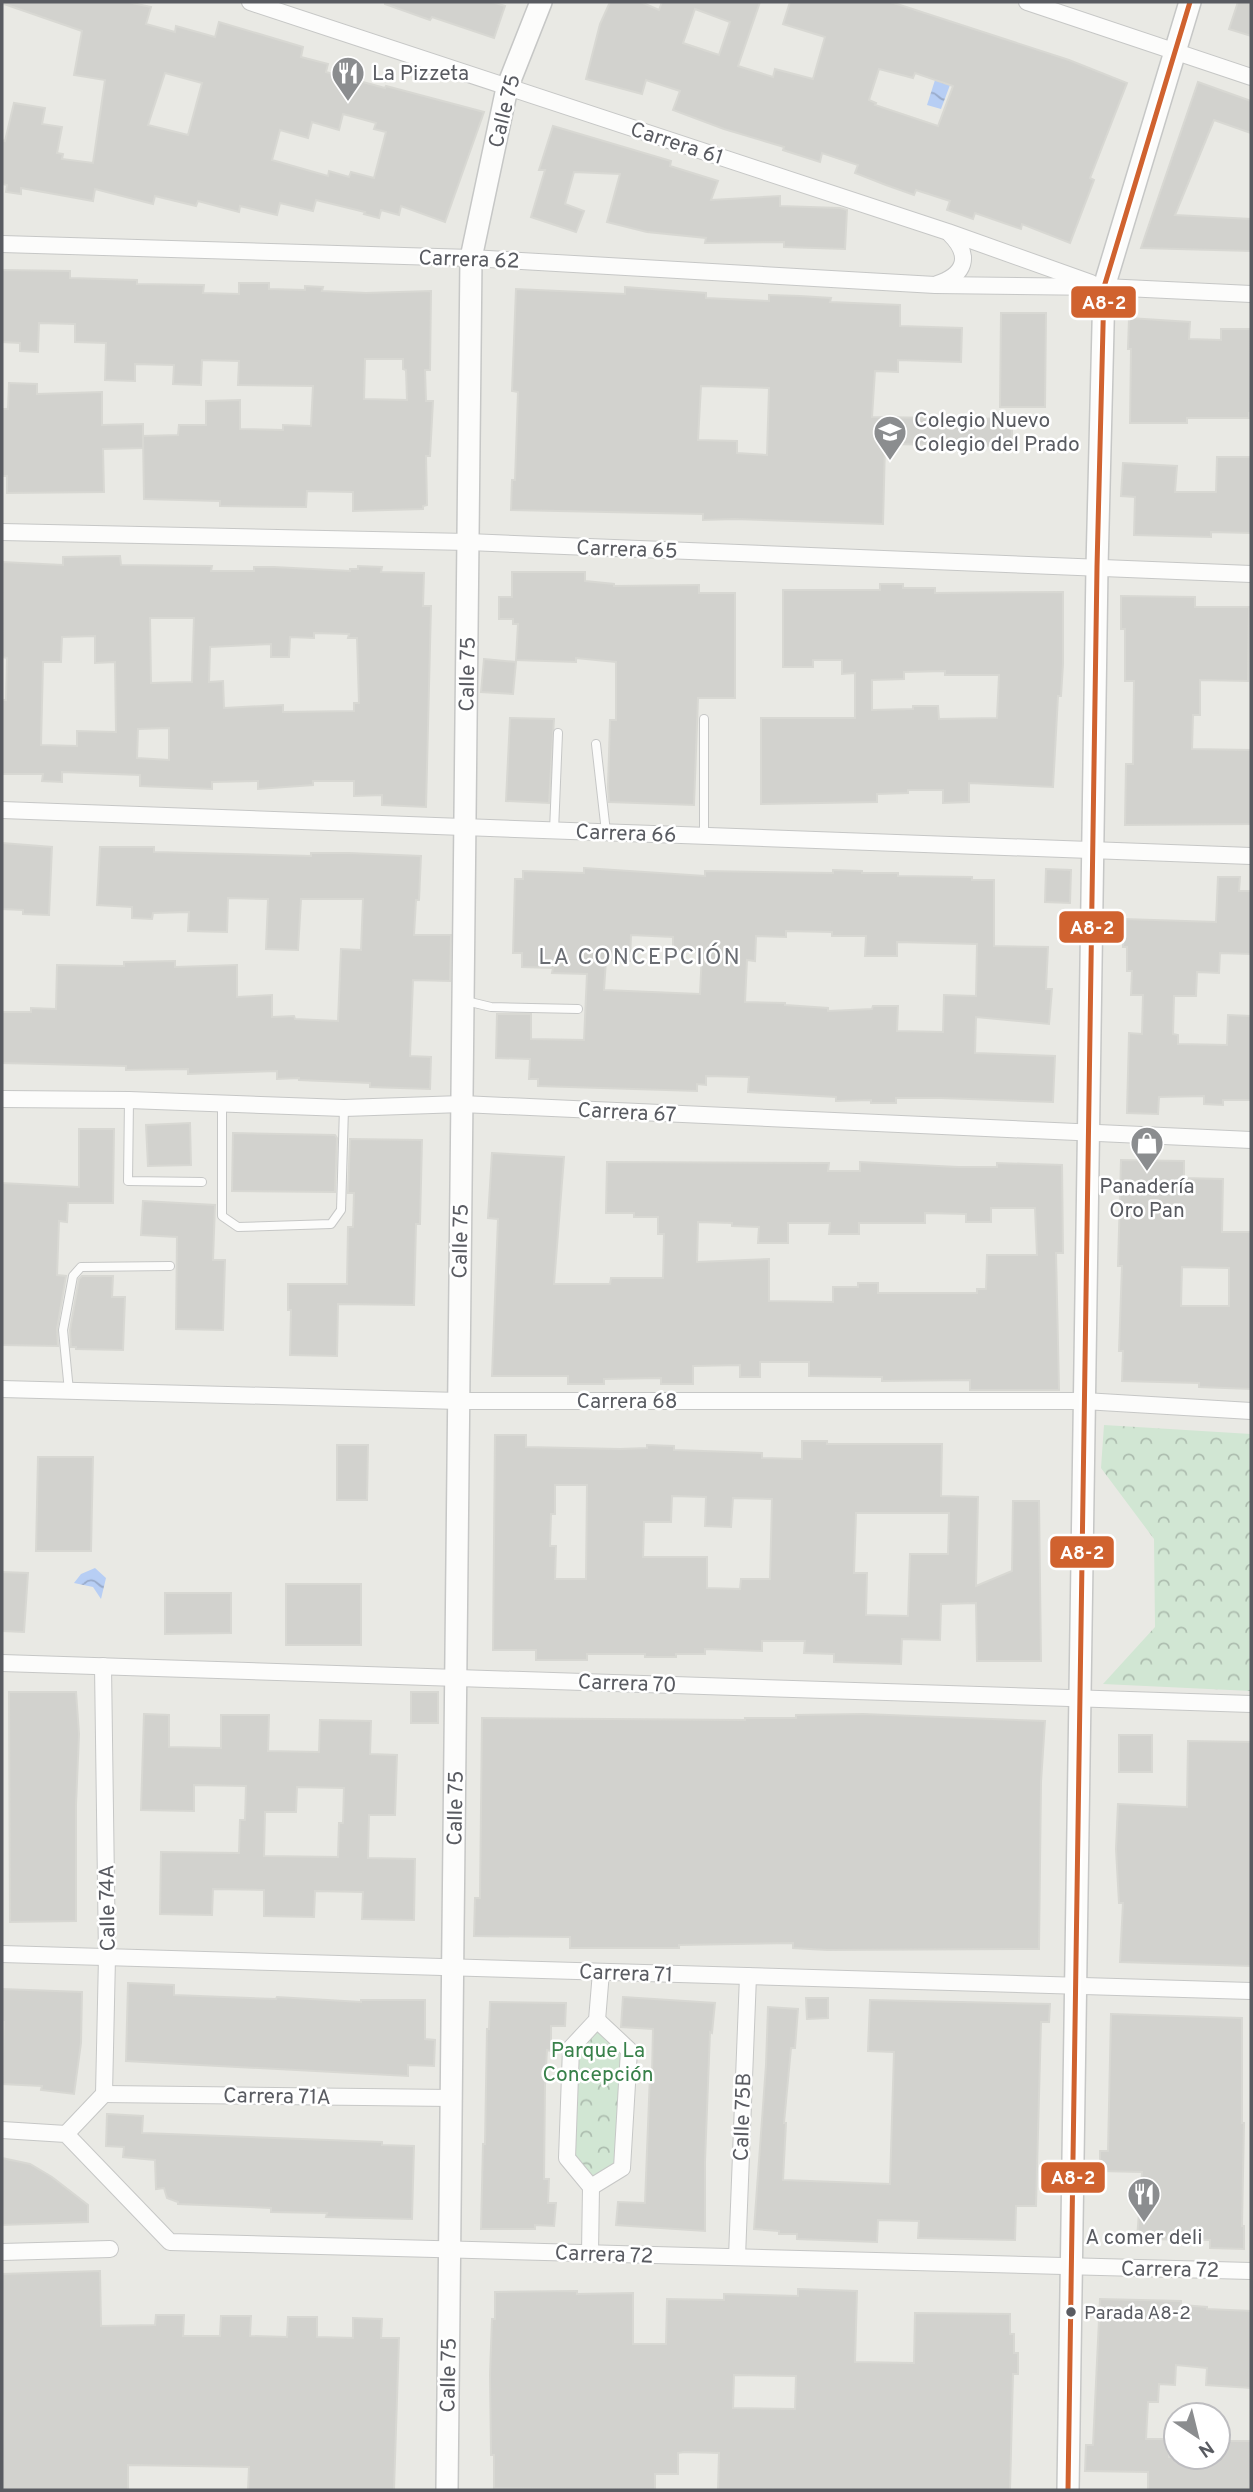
<svg xmlns="http://www.w3.org/2000/svg" width="1253" height="2492" font-family="Overpass,sans-serif">
  <style>
    .park { fill: url(#park-crowns) }
    .water { fill: url(#water-waves) }
    .building { fill: #d2d2ce; stroke: #d8d8d3; stroke-width: 2; fill-rule: evenodd }
    .lines { fill: none; stroke-linecap: round; stroke-linejoin: round }
    .service-casing { stroke: #c6c7c6; stroke-width: 10 }
    .minor-casing { stroke: #c6c7c6; stroke-width: 18 }
    .tertiary-casing { stroke: #c6c7c6; stroke-width: 24 }
    .service { stroke: #fcfcfb; stroke-width: 8 }
    .minor { stroke: #fcfcfb; stroke-width: 16 }
    .tertiary { stroke: #fcfcfb; stroke-width: 21 }
    .bus-1-casing { stroke: #fff; stroke-width: 10 }
    .bus-1 { stroke: #d0622f; stroke-width: 5 }
    .bus-dot { fill: #595b61; stroke: #fff; stroke-width: 2.5 }
    .labels { text-anchor: middle; stroke-width: 5; stroke-linejoin: round; paint-order: stroke }
    .bus-label { font-size: 19px; fill: #595b61; stroke: #fff; text-anchor: start }
    .poi-label { font-size: 21px; fill: #595b61; stroke: #fff; text-anchor: start }
    .street-label { font-size: 21px; fill: #595b61; stroke: #fff }
    .park-label { font-size: 21px; fill: #38814a; stroke: #fff }
    .neighbourhood-label { font-size: 23px; letter-spacing: 2px; fill: #6a6d73; stroke: #fff }
    .line-badge { stroke: #fff; stroke-width: 2.5 }
    .badge-label { font-size: 19px; text-anchor: middle; font-weight: bold; fill: #fff }
  </style>
  <defs>
    <pattern id="park-crowns" width="20" height="18" patternUnits="userSpaceOnUse" patternTransform="scale(1.75)"><rect width="20" height="18" fill="#d1e6d3"/><path d="M2 6a3 3 0 1 1 6 0M12 15a3 3 0 1 1 6 0" fill="none" stroke="#adbdaf"/></pattern>
    <pattern id="water-waves" width="16" height="10" patternUnits="userSpaceOnUse" patternTransform="scale(1.75)"><rect width="16" height="10" fill="#b7cef4"/><path d="M0 5q4-4 8 0t8 0" fill="none" stroke="#98aac9"/></pattern>
  </defs>
  <rect width="100%" height="100%" fill="#e9e9e4"/>
  <g class="park">
    <polygon points="1104,1425 1251,1434 1251,1691 1103,1684 1155,1627 1154,1539 1101,1468"/>
    <polygon points="598,2027 622,2052 618,2166 592,2181 571,2156 574,2050"/>
  </g>
  <g class="water">
    <polygon points="935,80 950,85 941,109 927,105"/>
    <polygon points="95,1568 106,1578 101,1599 93,1587 74,1583 81,1574"/>
  </g>
  <g class="building">
    <path d="M4,2H128L151,7L146,24L175,32L176,26L215,37L219,22L303,47L301,57L328,64L326,72L385,88L386,86L484,112L445,222L401,206L399,215L381,210L379,218L364,214L365,212L316,200L313,211L280,203L277,215L240,206L239,212L198,201L196,206L155,196L153,204L95,189L93,201L21,188V194L6,192L7,185L2,184V140L5,141L14,103L45,108L42,124L62,127L57,153L63,154L62,159L93,163L105,80L74,75L82,31L4,4ZM165,73L202,83L188,135L148,125ZM343,114L376,123L374,129L386,132L374,178L351,172L349,177L329,171L328,176L272,160L280,130L308,138L312,122L339,130Z"/>
    <polygon points="385,2 492,2 505,6 494,38 432,17 430,20 385,4"/>
    <path d="M610,2H641L659,10L662,2H760L738,66L773,77L775,69L813,79L825,37L783,24L790,2H891L1069,60L1127,83L1090,178L1094,180L1070,243L1022,224L1021,229L975,213L973,219L947,210L950,201L916,190L914,195L886,185L855,173L858,165L822,153L820,162L783,150L784,147L724,129L673,110L680,91L646,80L642,94L586,79L600,24ZM695,9L730,22L719,55L683,43ZM879,69L913,78L915,73L953,86L938,126L875,105L876,103L869,100Z"/>
    <polygon points="1238,2 1251,2 1251,36 1229,29"/>
    <polygon points="1198,82 1251,101 1251,133 1214,120 1175,215 1251,219 1251,251 1141,248"/>
    <polygon points="553,126 671,161 670,166 718,181 711,200 780,196 780,206 840,208 847,210 845,249 784,247 784,242 705,243 706,238 647,232 607,222 620,174 574,172 565,204 584,211 576,232 531,217 545,170 539,170"/>
    <path d="M2,270L70,271V278L137,280V284L204,285L203,293L239,294V283H269V289L305,290V286L323,287L322,291L366,293L431,291L430,370H425L426,401H433L430,456H426L427,505L423,506V509L353,511V492L307,491L306,507L220,506V501L144,499L143,436L178,435L179,425H206V401L240,400V429L283,430V425L311,426L313,386L238,385L239,361L202,360L201,385L173,384L174,365L135,364V381L105,380L106,343L75,342V324L39,323L38,352L20,351V343L2,342ZM365,359H403V369L406,370L407,400L364,399Z"/>
    <path d="M625,287L706,293V298L769,301V295L800,296L831,298L830,302L900,305V326L962,328L961,362L898,360V372L875,371L872,417L1012,419V446L885,444L883,524L735,519L703,520V514L511,510L512,480H515L518,392L512,391L516,289L625,294ZM701,386L769,388L767,455L737,453V441L698,440Z"/>
    <polygon points="1001,313 1046,313 1045,407 1000,407"/>
    <polygon points="1129,318 1190,322 1189,339 1221,340 1221,329 1250,329 1251,413 1249,413 1249,418 1187,418 1187,423 1130,423 1131,349 1128,349"/>
    <polygon points="9,383 37,384 37,394 102,392 102,425 143,424 143,448 103,449 104,492 7,493 7,476 2,476 2,409 8,409"/>
    <polygon points="1217,457 1251,457 1251,533 1211,532 1211,537 1134,535 1135,497 1121,496 1123,463 1177,466 1175,492 1216,492"/>
    <path d="M120,556L121,565L212,566L211,571H254V567H274L350,571V569H358V566L382,567L381,572L424,573L423,606H431L426,807L382,805V795L354,796V781H313V785L258,789V781L212,782V789L140,786V775L62,772V782L42,781L43,774H2V700H6L7,658L2,657L3,562L63,565V557ZM150,618H194L192,682L151,683ZM314,633L349,634L348,638H357L359,703H354V711L283,712V705L224,708L223,681L209,682L210,647L271,644V657H289L290,637L314,638ZM95,636V663L115,662L116,732L77,731V746L41,745L43,662H61L62,637ZM169,728V760L137,758L138,729Z"/>
    <polygon points="512,572 585,572 585,581 614,584 614,586 699,585 699,593 735,593 735,698 698,698 694,805 609,802 608,787 610,720 616,720 616,662 576,658 576,662 516,660 518,624 513,624 513,619 499,619 499,597 512,597"/>
    <path d="M880,584H903V588H935V593L1063,592V664L1061,696H1058L1053,787L969,783V802L943,803V790H908V793L877,794V802L761,804V718H855V673L842,674V660H813V667H783V590H880ZM945,671V675H999L997,718L939,719L938,706H913V709L872,710V680L904,679V672Z"/>
    <polygon points="1121,596 1195,597 1195,607 1249,607 1248,681 1200,680 1200,715 1193,715 1192,749 1251,750 1251,824 1125,825 1126,764 1133,764 1134,681 1125,681 1125,629 1121,629"/>
    <polygon points="484,659 516,662 513,694 481,692"/>
    <polygon points="510,718 554,719 549,803 506,801"/>
    <polygon points="2,843 52,847 49,915 23,914 23,910 2,909"/>
    <polygon points="100,847 154,847 154,852 311,856 311,853 349,853 421,856 419,900 416,900 414,935 451,935 450,981 413,980 410,1056 431,1057 430,1089 370,1087 370,1083 299,1080 299,1078 277,1079 277,1071 188,1074 188,1069 126,1070 126,1066 2,1063 2,1012 31,1012 31,1008 56,1009 57,965 124,966 124,962 175,961 175,967 237,965 237,997 272,995 272,1017 294,1016 295,1019 338,1021 341,949 361,950 363,899 301,899 298,950 266,949 268,899 228,898 227,932 188,931 189,912 153,913 152,919 132,918 132,907 97,905"/>
    <path d="M584,868L705,876V871L833,873V870L862,871V873H898V876L972,877V880H994V946L1048,947L1046,989H1052L1049,1024L976,1017L975,1053L1055,1056L1053,1102L941,1098H896V1103H871V1100L836,1101V1097L748,1092L749,1077L706,1076V1085L697,1084V1091L538,1086V1079H529L530,1059L496,1058L497,1014H531V1039L584,1040L587,974L552,973L553,968L522,967V953H513L515,879H523V871L584,873ZM786,931L832,932V936H866L865,956H897V942L977,944L976,996L944,995L943,1032L897,1031L898,1006H873L872,1009L828,1011V1008L785,1005V1003L745,1002L747,960L755,961L756,936L786,937ZM631,935L673,937V950L702,952L700,994L604,990L606,960L630,961Z"/>
    <polygon points="1046,869 1071,870 1070,903 1045,902"/>
    <polygon points="1218,877 1240,877 1239,891 1251,891 1251,954 1220,953 1219,973 1197,972 1196,996 1174,996 1173,1034 1178,1035 1178,1044 1227,1045 1228,1015 1251,1016 1251,1100 1223,1100 1223,1105 1204,1104 1204,1096 1159,1097 1158,1114 1127,1113 1129,1033 1142,1034 1143,995 1131,995 1132,971 1127,971 1127,947 1123,947 1124,919 1216,922"/>
    <polygon points="190,1123 191,1165 148,1166 146,1125"/>
    <polygon points="79,1129 114,1129 113,1203 68,1203 67,1222 59,1221 57,1275 66,1276 57,1329 58,1346 2,1345 2,1183 79,1187"/>
    <polygon points="233,1133 335,1135 337,1138 335,1192 232,1191"/>
    <polygon points="350,1139 422,1140 420,1224 416,1224 414,1305 338,1304 337,1356 290,1355 291,1310 288,1310 288,1284 347,1284 348,1227 353,1227 354,1193 348,1193"/>
    <path d="M492,1153L564,1157L554,1284H610L611,1278H663L664,1234H658V1217H634V1213H606L607,1162L829,1163L828,1171H860V1162L958,1167H997V1163L1062,1165L1063,1253H1056L1059,1390H970V1380L882,1381V1377L809,1376V1362H760V1377H740V1365L693,1366V1384H661V1378L604,1379V1384H568V1376H492L498,1219L488,1218ZM991,1208H1035L1037,1255H987L986,1289H977V1293H878V1283H858V1287H833V1302L769,1301V1259L697,1262L698,1222L732,1223V1226L759,1227L758,1243H788V1223H830L829,1234H859V1223H925V1213L966,1214V1222H991Z"/>
    <path d="M1121,1160L1184,1161V1178L1223,1179L1222,1232H1251V1389L1199,1387V1383L1122,1381L1123,1351H1119L1122,1266H1118ZM1182,1267L1229,1268V1306H1181Z"/>
    <polygon points="143,1201 215,1205 213,1260 225,1260 223,1330 176,1329 177,1237 141,1235"/>
    <polygon points="82,1276 113,1276 112,1297 125,1297 123,1350 76,1349 76,1347 71,1347 70,1330 79,1279"/>
    <path d="M495,1435H526V1447L620,1449L647,1448V1445L674,1446V1450L762,1453V1458L802,1459V1441H827V1444H942L941,1496L978,1497L976,1586L1012,1571L1013,1501H1039L1041,1661H977L976,1603L941,1604L940,1640L902,1639L901,1664L834,1662V1654L804,1653L805,1641H762V1651L705,1649V1654H676V1657H645V1654H587V1660H536V1650H493ZM555,1485H587L586,1579H555L556,1546H550L551,1514H555ZM672,1496L706,1497L705,1526L731,1527L733,1498L772,1499L770,1579H741L740,1589L707,1588V1557H643L644,1522H671ZM856,1513H949L948,1554H910L908,1616L866,1615L867,1573H854Z"/>
    <polygon points="337,1445 368,1445 367,1500 337,1500"/>
    <polygon points="38,1457 93,1457 91,1551 36,1551"/>
    <polygon points="2,1572 28,1573 24,1632 2,1631"/>
    <rect x="286" y="1584" width="75" height="61"/>
    <polygon points="165,1593 231,1593 231,1633 165,1634"/>
    <polygon points="9,1692 76,1692 79,1734 76,1805 76,1921 10,1922"/>
    <rect x="411" y="1692" width="27" height="31"/>
    <path d="M144,1714L169,1715V1747L221,1748V1715H269L268,1751L319,1752L320,1720L371,1721L370,1754L397,1755L395,1815H369L368,1858L415,1859L414,1920L362,1919L363,1892L315,1891L314,1917L264,1916V1890L213,1889L212,1915L160,1914L161,1852L239,1853L240,1820H245L246,1786L194,1785V1811L141,1810ZM297,1787L344,1788L343,1823H339L338,1857L264,1856L265,1812H296Z"/>
    <polygon points="863,1714 1045,1721 1041,1782 1039,1949 827,1950 793,1948 793,1943 679,1945 679,1948 570,1948 570,1937 474,1936 475,1898 480,1898 482,1718 745,1720 745,1718 796,1718 796,1715"/>
    <rect x="1119" y="1735" width="33" height="37"/>
    <polygon points="1188,1741 1251,1742 1251,1966 1120,1962 1123,1903 1119,1903 1116,1849 1118,1804 1187,1807"/>
    <polygon points="128,1983 174,1985 174,1995 276,1999 277,1997 361,2002 361,2000 425,2000 425,2039 435,2040 434,2066 408,2065 408,2076 126,2061"/>
    <polygon points="2,1989 82,1992 81,2043 74,2094 41,2090 42,2086 2,2084 4,2022 2,2022"/>
    <polygon points="623,1997 715,2003 712,2033 710,2032 705,2161 705,2231 616,2225 618,2202 645,2203 650,2074 652,2074 653,2029 621,2027"/>
    <polygon points="806,1998 828,1998 828,2018 807,2019"/>
    <polygon points="870,2000 1050,2004 1049,2022 1041,2022 1036,2206 1016,2206 1015,2240 918,2238 919,2221 878,2220 877,2242 797,2239 797,2234 779,2234 779,2231 754,2229 766,2065 768,2007 798,2009 795,2048 791,2048 784,2123 786,2123 783,2180 890,2184 894,2052 868,2051"/>
    <polygon points="490,2002 566,2003 565,2026 551,2026 551,2051 547,2050 545,2085 544,2179 549,2179 548,2203 556,2203 554,2226 535,2225 535,2229 481,2229 483,2144 485,2144 487,2029 489,2029"/>
    <polygon points="1111,2014 1242,2018 1242,2123 1244,2123 1242,2226 1244,2226 1244,2249 1210,2248 1210,2240 1137,2239 1142,2172 1100,2171 1100,2151 1108,2151"/>
    <polygon points="107,2114 143,2116 142,2133 382,2142 382,2145 414,2146 412,2219 326,2217 327,2213 271,2212 271,2208 178,2204 178,2202 167,2198 164,2188 156,2189 155,2160 123,2157 124,2147 106,2146"/>
    <polygon points="2,2158 30,2164 52,2177 88,2205 88,2222 2,2225"/>
    <polygon points="100,2271 101,2326 155,2325 156,2315 184,2315 183,2336 220,2336 221,2316 251,2316 250,2336 287,2337 288,2317 317,2317 317,2337 353,2338 353,2318 382,2319 381,2338 399,2338 394,2490 248,2490 249,2467 128,2465 128,2490 2,2490 2,2274"/>
    <path d="M798,2289L857,2291L855,2362L914,2363L915,2313L1010,2314V2334H1014V2353H1018V2374H1013L1010,2490L718,2489L719,2453L684,2452L678,2453V2474H655V2490L494,2488V2455H491L490,2375L492,2319H495V2292L577,2291V2294L633,2293V2344H666L667,2299L724,2300V2294L798,2296ZM734,2375L796,2376L795,2409L733,2408Z"/>
    <polygon points="1100,2299 1181,2301 1181,2305 1207,2307 1207,2309 1251,2311 1251,2388 1206,2385 1207,2368 1176,2365 1175,2385 1159,2384 1158,2402 1148,2402 1146,2439 1169,2439 1169,2457 1218,2457 1218,2441 1251,2441 1251,2490 1148,2490 1148,2472 1085,2471 1086,2445 1093,2445"/>
  </g>
  <g class="lines">
    <defs>
      <g id="service">
        <polyline points="596,744 606,832"/>
        <polyline points="554,831 558,733"/>
        <polyline points="704,836 704,719"/>
        <polyline points="466,1001 491,1007 578,1009"/>
        <polyline points="129,1100 128,1181 202,1182"/>
        <polyline points="222,1104 222,1216 238,1227 331,1224 341,1210 344,1108"/>
        <polyline points="69,1391 63,1330 73,1276 81,1267 170,1266"/>
      </g>
      <g id="minor">
        <polyline points="250,2 948,232 1091,283"/>
        <polyline points="1027,2 1251,77"/>
        <polyline points="2,244 471,258 935,285 1104,287 1251,294"/>
        <path d="M937,284C965,275 972,256 950,234"/>
        <polyline points="2,532 468,542 1251,574"/>
        <polyline points="2,810 1251,856"/>
        <polyline points="2,1099 129,1100 344,1108 462,1104 1251,1140"/>
        <polyline points="2,1389 459,1401 1084,1401 1251,1411"/>
        <polyline points="2,1663 1251,1704"/>
        <polyline points="2,1954 1251,1991"/>
        <polyline points="104,2094 451,2098"/>
        <polyline points="2,2130 66,2134 170,2242 1251,2271"/>
        <polyline points="66,2134 104,2094 107,1957 103,1666"/>
        <polyline points="591,2187 622,2168 629,2050 597,2020"/>
        <polyline points="2,2252 110,2249"/>
        <polyline points="590,2253 591,2187 567,2158 571,2048 597,2020 601,1972"/>
        <polyline points="737,2257 748,1976"/>
      </g>
      <g id="tertiary">
        <polyline points="447,2490 471,258 507,88 541,2"/>
        <polyline points="1068,2490 1097,567 1104,287 1190,2"/>
      </g>
    </defs>
    <use href="#service" class="service-casing"/>
    <use href="#minor" class="minor-casing"/>
    <use href="#tertiary" class="tertiary-casing"/>
    <use href="#service" class="service"/>
    <use href="#minor" class="minor"/>
    <use href="#tertiary" class="tertiary"/>
    <defs>
      <polyline id="bus-1" points="1068,2490 1097,567 1104,287 1190,2"/>
    </defs>
    <use href="#bus-1" class="bus-1-casing"/>
    <use href="#bus-1" class="bus-1"/>
  </g>
  <defs>
    <symbol id="restaurant-pin" viewBox="-11 -11 22 30"><path d="M0 17L-7.5 6A9.5 9.5 0 1 1 7.5 6Z" fill="#8b8d8f" stroke="#fff"/><path d="M-5-6h1v4h1v-4h1v4h1v-4h1v5L-1.5 .5V6h-2V.5L-5-1ZM5-6V6H3V1.5H1.5Q1.5-4 5-6Z" fill="#fff"/></symbol>
    <symbol id="school-pin" viewBox="-11 -11 22 30"><path d="M0 17L-7.5 6A9.5 9.5 0 1 1 7.5 6Z" fill="#8b8d8f" stroke="#fff"/><path d="M0-5L7-2L0 1L-7-2ZM-4 1L0 2.5L4 1V4Q0 6-4 4Z" fill="#fff"/></symbol>
    <symbol id="shop-pin" viewBox="-11 -11 22 30"><path d="M0 17L-7.5 6A9.5 9.5 0 1 1 7.5 6Z" fill="#8b8d8f" stroke="#fff"/><path d="M-5-2.5h2.3a2.7 3.5 0 0 1 5.4 0H5L5.5 6h-11ZM-1.5-2.5h3a1.5 2.3 0 0 0-3 0Z" fill="#fff"/></symbol>
  </defs>
  <g fill-rule="evenodd">
    <use href="#restaurant-pin" x="329" y="54" width="38" height="52"/>
    <use href="#school-pin" x="871" y="413" width="38" height="52"/>
    <use href="#shop-pin" x="1128" y="1124" width="38" height="52"/>
    <use href="#restaurant-pin" x="1125" y="2175" width="38" height="52"/>
  </g>
  <circle class="bus-dot" cx="1071" cy="2312" r="6"/>
  <g class="labels">
    <g class="bus-label">
      <text x="1084" y="2319">Parada A8-2</text>
    </g>
    <g class="poi-label">
      <text x="372" y="80">La Pizzeta</text>
      <text x="914" y="427">Colegio Nuevo<tspan x="914" dy="24">Colegio del Prado</tspan></text>
      <text x="1147" y="1193" text-anchor="middle">Panadería<tspan x="1147" dy="24">Oro Pan</tspan></text>
      <text x="1144" y="2244" text-anchor="middle">A comer deli</text>
    </g>
    <g class="street-label">
      <text transform="translate(504 111) rotate(-76)" y="7">Calle 75</text>
      <text transform="translate(677 143) rotate(18)" y="7">Carrera 61</text>
      <text transform="translate(469 259) rotate(2)" y="7">Carrera 62</text>
      <text transform="translate(627 549) rotate(2)" y="7">Carrera 65</text>
      <text transform="translate(467 674) rotate(-89)" y="7">Calle 75</text>
      <text transform="translate(626 833) rotate(2)" y="7">Carrera 66</text>
      <text transform="translate(627 1112) rotate(3)" y="7">Carrera 67</text>
      <text transform="translate(460 1241) rotate(-89)" y="7">Calle 75</text>
      <text x="627" y="1408">Carrera 68</text>
      <text transform="translate(627 1683) rotate(2)" y="7">Carrera 70</text>
      <text transform="translate(455 1808) rotate(-89)" y="7">Calle 75</text>
      <text transform="translate(107 1908) rotate(-91)" y="7">Calle 74A</text>
      <text transform="translate(626 1973) rotate(2)" y="7">Carrera 71</text>
      <text transform="translate(277 2096) rotate(1)" y="7">Carrera 71A</text>
      <text transform="translate(742 2117) rotate(-88)" y="7">Calle 75B</text>
      <text transform="translate(604 2254) rotate(2)" y="7">Carrera 72</text>
      <text transform="translate(1170 2269) rotate(1)" y="7">Carrera 72</text>
      <text transform="translate(448 2375) rotate(-89)" y="7">Calle 75</text>
    </g>
    <g class="park-label">
      <text x="598" y="2057">Parque La<tspan x="598" dy="24">Concepción</tspan></text>
    </g>
    <g class="neighbourhood-label">
      <text x="640" y="964">LA CONCEPCIÓN</text>
    </g>
  </g>
  <g class="line-badge">
    <rect x="1070" y="285" width="67" height="34" rx="7" fill="#d0622f"/>
    <rect x="1058" y="910" width="67" height="34" rx="7" fill="#d0622f"/>
    <rect x="1049" y="1535" width="66" height="34" rx="7" fill="#d0622f"/>
    <rect x="1040" y="2161" width="66" height="33" rx="7" fill="#d0622f"/>
  </g>
  <g class="badge-label">
    <text x="1104" y="309">A8-2</text>
    <text x="1092" y="934">A8-2</text>
    <text x="1082" y="1559">A8-2</text>
    <text x="1073" y="2184">A8-2</text>
  </g>
  <rect width="1253" height="2492" fill="none" stroke="#595b61" stroke-width="7"/>
  <g transform="translate(1197 2436) rotate(145)"><circle r="33" fill="#ffffff" stroke="#bdbdc0" stroke-width="2"/>
  <path d="M0-5L12 26L0 18L-12 26Z" fill="#8b8d8f"/>
  <text y="-10" font-size="19" font-weight="bold" text-anchor="middle" fill="#595b61">N</text>
  </g>
</svg>
